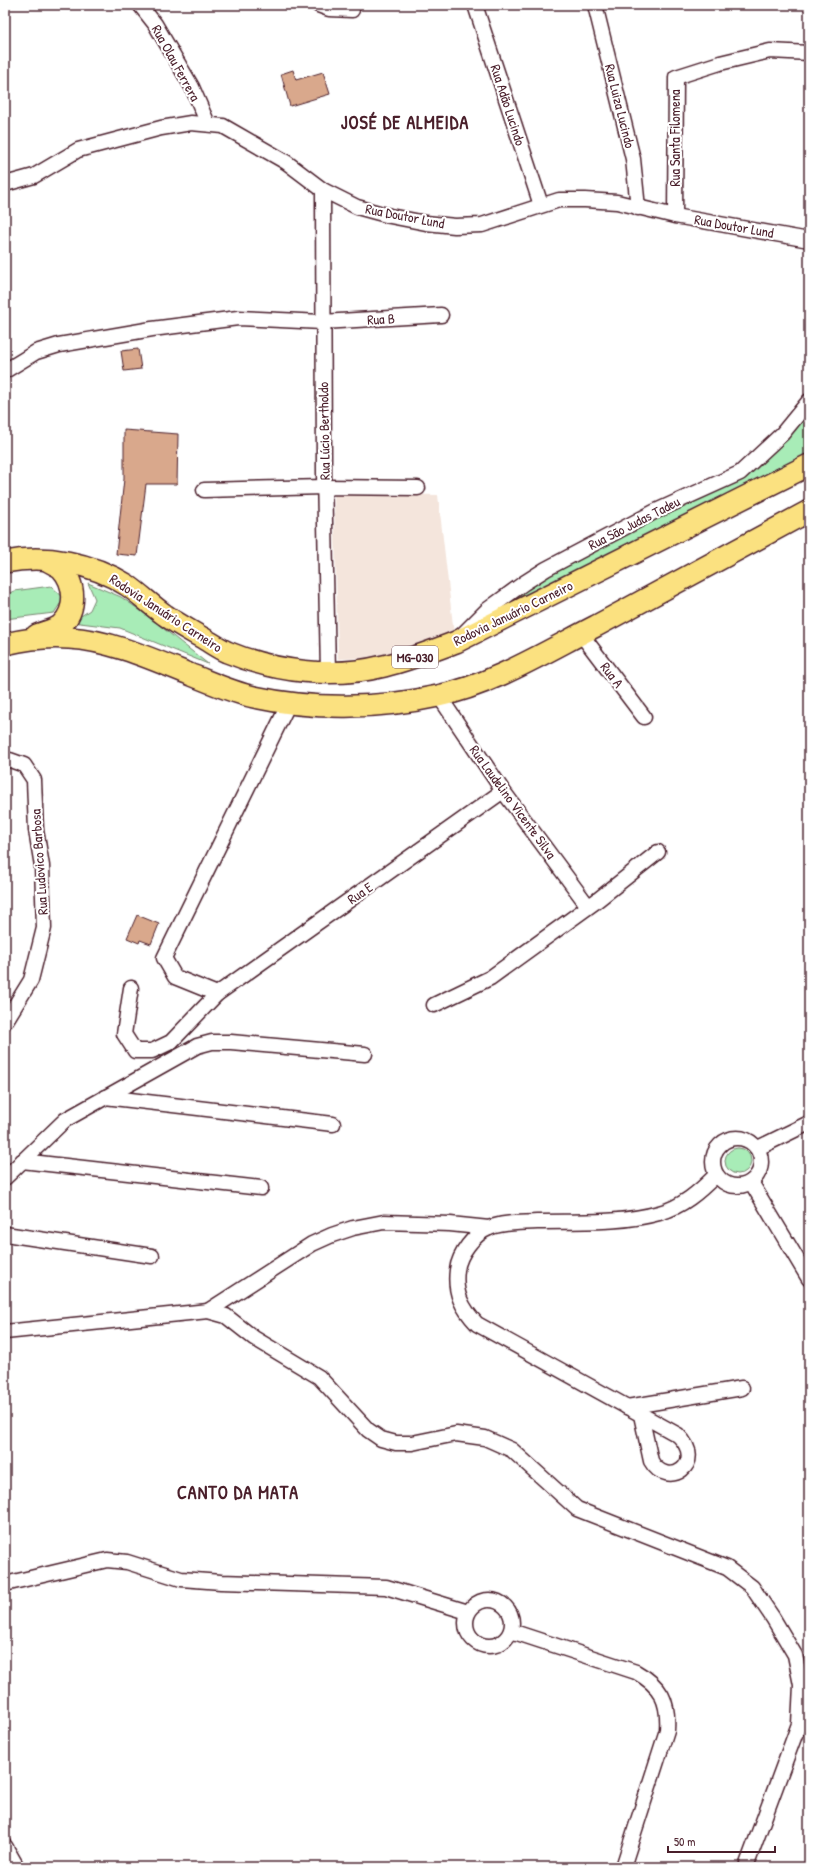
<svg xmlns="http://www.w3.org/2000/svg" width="814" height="1872" font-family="'Patrick Hand',sans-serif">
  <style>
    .built { fill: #f4e5dc }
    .green { fill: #a8ecb7; stroke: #798671 }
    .building { fill: #d9a88c; stroke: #4a1f2b }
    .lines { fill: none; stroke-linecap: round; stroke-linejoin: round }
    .minor-casing { stroke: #4a1f2b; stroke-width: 17 }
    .highway-casing { stroke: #4a1f2b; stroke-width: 24 }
    .minor { stroke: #fff; stroke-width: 14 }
    .highway { stroke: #fbe180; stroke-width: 21 }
    .labels { text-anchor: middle; stroke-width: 4; stroke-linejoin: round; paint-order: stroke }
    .shield { fill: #fff; stroke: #80626b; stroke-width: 1 }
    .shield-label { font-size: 13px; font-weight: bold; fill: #4a1f2b }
    .street-label { font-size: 14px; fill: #4a1f2b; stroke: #fff }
    .district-label { font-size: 18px; font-weight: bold; letter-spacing: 1px; fill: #4a1f2b; stroke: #fff }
  </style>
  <rect width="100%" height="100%" fill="#fff"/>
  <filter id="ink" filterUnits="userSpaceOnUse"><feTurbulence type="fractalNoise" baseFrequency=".025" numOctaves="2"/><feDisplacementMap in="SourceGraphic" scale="8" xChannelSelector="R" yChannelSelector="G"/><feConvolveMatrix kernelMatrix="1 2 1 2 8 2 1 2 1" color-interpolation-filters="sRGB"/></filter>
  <g filter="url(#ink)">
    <polygon class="built" points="334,493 438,495 454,634 388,657 338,659"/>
    <g class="green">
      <polygon points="809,414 809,462 485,619 532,586 563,567 668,513 793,429"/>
      <polygon points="88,583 121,597 144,613 208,664 120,628 72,622 90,610 95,599"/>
      <polygon points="51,586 64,598 54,613 5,619 5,595 14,591"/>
      <circle cx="738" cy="1161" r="13"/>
    </g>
    <g class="building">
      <polygon points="293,70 296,80 323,72 330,94 290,106 281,74"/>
      <polygon points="138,349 141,369 124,371 121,351"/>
      <polygon points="124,430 178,434 177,484 146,484 137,556 116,554 124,479"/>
      <polygon points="137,915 159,924 151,944 140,940 139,943 127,938"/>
    </g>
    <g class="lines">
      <defs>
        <g id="minor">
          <polyline points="140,5 155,24 192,87 208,124"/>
          <polyline points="318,5 329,9 352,10"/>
          <polyline points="475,5 541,205"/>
          <polyline points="595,5 633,159 638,208"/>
          <polyline points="5,184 34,176 78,150 161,128 191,123 223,126 286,162 323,190 357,207 390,216 426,223 455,226 482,225 559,200 585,200 617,202 675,216 809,240"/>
          <polyline points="323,190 324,473 328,672"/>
          <polyline points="675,216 676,77 720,63 770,51 809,53"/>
          <polyline points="5,371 36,352 59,345 152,329 238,318 322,322 441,315"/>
          <polyline points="204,490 324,487 418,488"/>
          <polyline points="463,634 487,610 524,583 546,569 654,512 740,473 782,434 809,401"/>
          <polyline points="581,634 644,717"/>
          <polyline points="439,696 503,791 588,906"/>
          <polyline points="5,761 10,760 24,765 34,780 36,830 42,866 44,928 31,980 5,1022"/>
          <polyline points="131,988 124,1034 135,1051 152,1051 171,1042 217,994 503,791"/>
          <polyline points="217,994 175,977 164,958 289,703"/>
          <polyline points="434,1005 490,978 595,902 658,852"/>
          <polyline points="105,1097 333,1124"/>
          <circle cx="737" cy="1162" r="24"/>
          <polyline points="758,1148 809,1123"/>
          <polyline points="22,1161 261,1188"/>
          <polyline points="5,1178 65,1120 197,1046 212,1042 231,1042 365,1054"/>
          <polyline points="751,1182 809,1279"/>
          <polyline points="5,1234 152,1256"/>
          <polyline points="208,1311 312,1244 332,1235 353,1228 384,1222 450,1224 489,1228"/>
          <polyline points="5,1332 208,1311 226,1316 254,1338 319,1377 368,1430 381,1439 396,1443 412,1443 456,1434 485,1438 512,1450 577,1509 727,1568 752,1587 773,1618 795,1655 801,1685 799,1724 746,1867"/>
          <polyline points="627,1407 742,1388"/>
          <path d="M641,1415L651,1461C667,1490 708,1464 678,1435L477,1324C462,1308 454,1293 457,1270C459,1254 474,1234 489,1228C503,1222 522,1223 537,1222C577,1221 620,1224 659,1213C682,1207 699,1192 716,1175"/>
          <polyline points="5,1584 107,1560 127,1562 181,1579 221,1582 386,1587 468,1612"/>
          <circle cx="489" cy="1623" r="23"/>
          <path d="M511,1631L636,1672C661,1686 669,1701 667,1730L623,1867"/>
          <polyline points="5,1846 17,1867"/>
        </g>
        <g id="highway">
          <path d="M5,562C46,554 92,563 127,585C140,594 152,606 165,615C176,623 189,630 201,637C210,642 218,648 227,652C276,672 333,679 384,666C409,660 432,651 456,642L809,465"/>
          <path d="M37,635C44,632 55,630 61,625C77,610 76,584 61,568C57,565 51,563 47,560"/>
          <path d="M5,644C26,639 47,636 69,638C109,640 152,659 189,674C210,682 231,692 254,697C313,710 379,709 438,696C492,685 547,651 596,626C667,588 738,550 809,511"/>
        </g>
      </defs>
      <use href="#minor" class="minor-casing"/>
      <use href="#highway" class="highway-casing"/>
      <use href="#minor" class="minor"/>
      <use href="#highway" class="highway"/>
    </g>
  </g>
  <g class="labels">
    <rect class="shield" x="392" y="646" width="46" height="22" rx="3"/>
    <g class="shield-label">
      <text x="415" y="662">MG-030</text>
    </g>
    <g class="street-label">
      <text transform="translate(176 63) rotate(61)" y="5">Rua Olau Ferrera</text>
      <text transform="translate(508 105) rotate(72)" y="5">Rua Adão Lucindo</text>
      <text transform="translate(620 106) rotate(76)" y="5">Rua Luiza Lucindo</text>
      <text transform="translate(675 138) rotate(-90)" y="5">Rua Santa Filomena</text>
      <text transform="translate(405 216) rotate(11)" y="5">Rua Doutor Lund</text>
      <text transform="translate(734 226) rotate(10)" y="5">Rua Doutor Lund</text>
      <text transform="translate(381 319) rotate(-3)" y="5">Rua B</text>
      <text transform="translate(324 431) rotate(-91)" y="5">Rua Lúcio Bertholdo</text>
      <text transform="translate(634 523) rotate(-27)" y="5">Rua São Judas Tadeu</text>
      <text transform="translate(166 613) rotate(33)" y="5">Rodovia Januário Carneiro</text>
      <text transform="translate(513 613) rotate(-26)" y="5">Rodovia Januário Carneiro</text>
      <text transform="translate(612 675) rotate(53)" y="5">Rua A</text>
      <text transform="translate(513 802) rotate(54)" y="5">Rua Laudelino Vicente Silva</text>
      <text transform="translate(39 862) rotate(-94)" y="5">Rua Ludovico Barbosa</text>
      <text transform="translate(360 893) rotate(-35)" y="5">Rua E</text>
    </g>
    <g class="district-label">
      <text x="405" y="129">JOSÉ DE ALMEIDA</text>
      <text x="238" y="1499">CANTO DA MATA</text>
    </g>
  </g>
  <rect width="814" height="1872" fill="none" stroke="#fff" stroke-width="20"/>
  <rect x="10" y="10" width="794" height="1852" fill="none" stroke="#4a1f2b" stroke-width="1.5" filter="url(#ink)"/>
  <path d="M668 1846v6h107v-6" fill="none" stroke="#4a1f2b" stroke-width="2"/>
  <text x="674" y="1846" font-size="12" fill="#4a1f2b" stroke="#ffffff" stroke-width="3" paint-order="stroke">50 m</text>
</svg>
